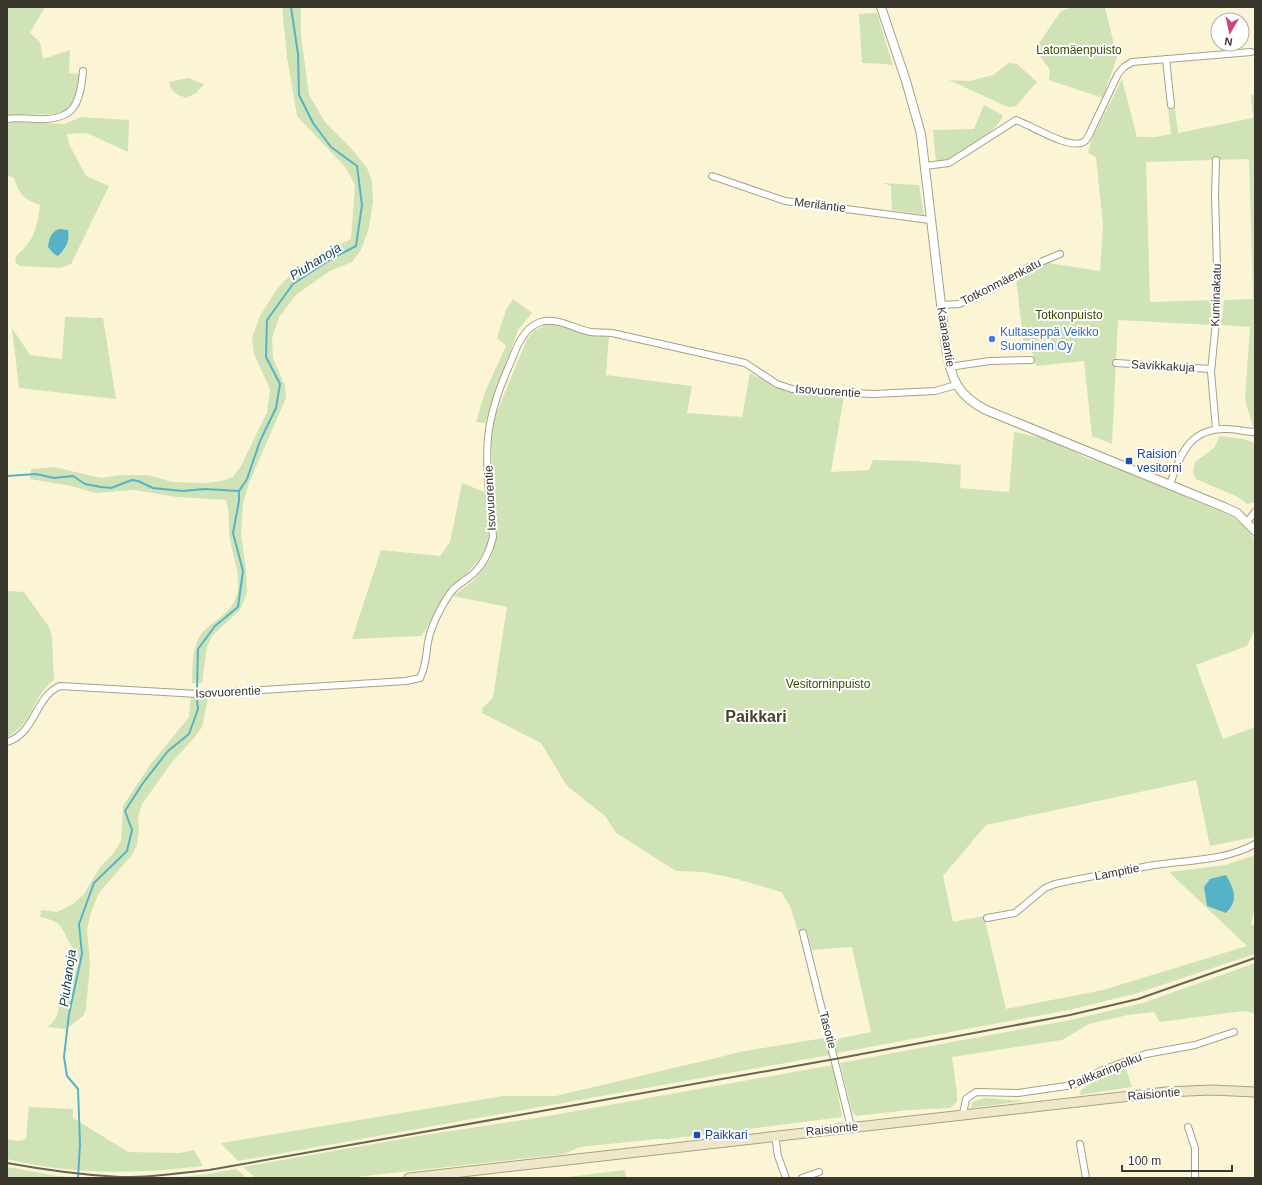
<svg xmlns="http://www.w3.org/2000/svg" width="1262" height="1185" font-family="Arial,sans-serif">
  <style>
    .green { fill: #d0e3b6 }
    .water { fill: #56b3c7 }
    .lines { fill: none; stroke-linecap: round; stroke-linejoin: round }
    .stream { stroke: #56b3c7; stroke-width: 2 }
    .minor-casing { stroke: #a7a184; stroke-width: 8 }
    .tertiary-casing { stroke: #a7a184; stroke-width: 10 }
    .secondary-casing { stroke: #a7a184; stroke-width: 11 }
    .minor { stroke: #fff; stroke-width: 6 }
    .tertiary { stroke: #fff; stroke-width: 8 }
    .secondary { stroke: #eee7ca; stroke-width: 9 }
    .rail { stroke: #686555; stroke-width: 2 }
    .shop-dot { fill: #3f7fe0; stroke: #fff; stroke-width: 1.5 }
    .transit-dot { fill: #1a4fb4; stroke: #fff; stroke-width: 1.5 }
    .labels { text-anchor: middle; stroke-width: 4; stroke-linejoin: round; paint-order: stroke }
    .park-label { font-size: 12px; fill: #364c01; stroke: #fff }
    .street-label { font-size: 12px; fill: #39362b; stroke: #fff }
    .shop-label { font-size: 12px; fill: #366cbe; stroke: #fff; text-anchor: start }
    .transit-label { font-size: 12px; fill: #164399; stroke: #fff; text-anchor: start }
    .water-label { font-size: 13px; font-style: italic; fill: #154049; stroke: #fff }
    .district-label { font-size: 16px; font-weight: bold; fill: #484329; stroke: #fff }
  </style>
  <rect width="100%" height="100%" fill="#fbf5d6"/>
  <g class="green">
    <polygon points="7,7 45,7 30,33 40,42 43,59 70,50 69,73 80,74 77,96 71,107 65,111 53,114 7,115"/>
    <path d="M282,7H301V35L309,95L325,122L351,148L367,168L372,181L373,202L369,228L361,250L352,262L330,271L297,294L279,317L272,338L273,358L285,386L286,398L249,483L243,504L241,534L246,570L247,593L240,610L212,636L207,647L202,683H192C193,664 191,640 208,627C216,620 227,614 233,604C245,583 233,560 230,539C228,525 230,513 226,500L177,497L134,490L96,493L71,486L30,479L31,469L54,467L101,478L121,475H147L173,482L206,483L222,481L233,477L241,466L267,412L270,389L254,354L252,338L260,316L277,289L296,269L317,255L351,239L355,185L346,168L297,116L287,57Z"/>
    <polygon points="1073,7 1105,7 1117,57 1103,98 1049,80 1050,70 1035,49 1061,11"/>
    <polygon points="877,13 893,66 886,64 862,63 859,14"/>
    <polygon points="1009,63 1017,64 1037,82 1016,106 1008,107 949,80 969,81 993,75"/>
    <path d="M188,78L204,84L196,93L186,98C178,95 170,92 169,82Z"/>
    <polygon points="1122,79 1137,137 1156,137 1171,134 1168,109 1175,108 1178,133 1253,118 1251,95 1255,95 1255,427 1253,427 1245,399 1250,327 1221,325 1224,300 1253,299 1249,159 1146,162 1150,302 1214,300 1211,325 1118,320 1112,444 1092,436 1084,361 1036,366 1033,354 1024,346 1016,279 1028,269 1041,262 1100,271 1103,225 1096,157 1088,153 1093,136"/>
    <path d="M984,105L1003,115C1000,129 965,151 952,158C947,160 941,160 936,161L933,130L974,129Z"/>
    <path d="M81,117L129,120L128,152L87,133L67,134L69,144L86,176L109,186L71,264L60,268L20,266L15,262L16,256C34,241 37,228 40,205C24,199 19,195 14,178L7,175V124L15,122L64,124Z"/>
    <polygon points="883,183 919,185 924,215 892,210 891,186"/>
    <polygon points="513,299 532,313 518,330 485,423 476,422 485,392 506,346 497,338 506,310"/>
    <polygon points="65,317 103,318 116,399 19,388 12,328 30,355 62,359"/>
    <path d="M546,325H556L609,337L606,375L692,386L687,413L742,417L750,373C788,393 803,395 844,396L831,472L869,470L873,460L917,461L961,465L960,488L1009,492L1014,432L1048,439L1089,459L1104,462L1231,516L1242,525L1255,539V629L1247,646L1196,665L1223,739L1255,727V837L1210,846L1196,780L986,825L943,876L953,922L984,916L1006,1009L1103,990L1247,946L1169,872L1225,865L1255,855V906L1251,925L1255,924V954L1138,993L1069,1010L837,1053L832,1040L871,1032L852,947L812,950L807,932L799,935L790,906L781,892L733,878L704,872L676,871L616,833L605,816L567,786L541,743L482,713V709L493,697L507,607L453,596L475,579L490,560L494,546L496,531L491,438L496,414L527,339L535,330Z"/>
    <polygon points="1220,436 1244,439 1255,443 1255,502 1247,504 1238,497 1196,479 1193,472 1195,462 1214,448"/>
    <polygon points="462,483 487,493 489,541 481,557 466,574 449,588 422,636 352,639 381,550 440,556 450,542"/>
    <path d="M7,591L24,592L49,627L52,637L54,680C31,697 34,724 7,737Z"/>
    <path d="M191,698H208L202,727L194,738L172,762L142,804L138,817L139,832L137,845L131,856L99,893L91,912L87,930L90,964L86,1009L83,1016L66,1029L47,1027C61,1018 58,1005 62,991C64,981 74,976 78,966C81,954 75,952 70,944C61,926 62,922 40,917L41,910L57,912L73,904L84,894L100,867L113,854L121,841L123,806L150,765L189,717Z"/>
    <polygon points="1255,963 1254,1013 1243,1011 1160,1022 1154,1012 1128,1015 1089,1024 1062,1040 952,1057 957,1093 957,1102 950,1108 909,1110 856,1116 852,1112 840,1063 1070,1020 1143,1003"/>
    <polygon points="824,1038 830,1055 238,1161 221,1143 503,1096 556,1096 745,1051"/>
    <polygon points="1124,1063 1132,1087 1080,1095 1081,1090"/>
    <polygon points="833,1065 842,1117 669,1139 658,1139 580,1147 564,1154 347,1178 256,1178 243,1167 424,1135 537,1118"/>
    <polygon points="985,1098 1026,1101 971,1108 972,1102"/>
    <path d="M29,1107L73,1109V1118L128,1152L180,1153L194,1150L203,1166C139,1174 71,1175 7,1159V1139L18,1141L26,1139Z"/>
    <polygon points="7,1167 58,1176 91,1178 7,1178"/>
    <polygon points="236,1169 247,1178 171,1178 208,1174"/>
    <polygon points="625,1170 626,1178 559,1178"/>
  </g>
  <g class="water">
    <path d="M59,229L68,230C70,241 66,248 58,256L54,254L48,247C49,239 51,232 59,229Z"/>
    <path d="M1226,875C1234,889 1239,900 1226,913L1207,906L1204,887L1210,879Z"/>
  </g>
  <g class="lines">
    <g class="stream">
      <polyline points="1255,375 1255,401"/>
      <polyline points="7,476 36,474 54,478 73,476 85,484 101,487 111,488 132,480 138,481 153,488 182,491 205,489 239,491"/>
      <polyline points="197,688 198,649 215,626 238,607 243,571 233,533 239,501 239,491 247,479 260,441 276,408 280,384 266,357 267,320 293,284 331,259 356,246 362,205 357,166 331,147 313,123 299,95 298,54 291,7"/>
      <polyline points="78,1178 80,1144 78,1089 67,1076 64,1057 69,1014 82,954 79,924 94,883 127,851 132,830 125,811 143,783 168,751 189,734 198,709 197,700"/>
    </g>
    <defs>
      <g id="minor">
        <polyline points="1166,59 1171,105"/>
        <path d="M7,119C16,117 26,119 35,119C74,121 80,105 83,71"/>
        <polyline points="1216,160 1215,195 1218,301 1211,372 1216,429"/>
        <path d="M925,166L949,163L1016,120C1031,125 1072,152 1085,141C1087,140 1088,136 1090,133L1118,74L1124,67L1132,62L1251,52"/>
        <polyline points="712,176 785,201 930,220"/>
        <polyline points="941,305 959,304 996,287 1029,267 1060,254"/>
        <polyline points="1116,363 1211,369"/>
        <polyline points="949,367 990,361 1031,360"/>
        <path d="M1170,484C1181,454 1189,428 1227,429C1236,429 1246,432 1255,432"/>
        <polyline points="1247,522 1255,512"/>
        <path d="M7,742C36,733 35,696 60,686L198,694L406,681L420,678C426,667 426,655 428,642C431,626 441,606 451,592C457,584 467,580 475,572C484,563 490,550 493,537C491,505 485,470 488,437C491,409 501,384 512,359C517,345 526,326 541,322C557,317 575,329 591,332C598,333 605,332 612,333L745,363L777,384L792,389L821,392L874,394L935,391L956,385"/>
        <path d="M987,918L1015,913L1045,888L1055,884C1087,877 1121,871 1154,865C1187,860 1225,861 1255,844"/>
        <polyline points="803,933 851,1127"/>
        <polyline points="963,1114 966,1099 976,1092 1018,1093 1073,1085 1103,1070 1129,1060 1146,1054 1195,1045 1234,1032"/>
        <polyline points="1188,1127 1195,1148 1195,1178"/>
        <polyline points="775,1135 778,1156 786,1178"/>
        <polyline points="1080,1144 1086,1178"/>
        <polyline points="802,1178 819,1172"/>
      </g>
      <path id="tertiary" d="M881,7L906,81L921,134L946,347C951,379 957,395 986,410L1224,507L1237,513L1255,531"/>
      <polyline id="secondary" points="409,1178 1166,1092 1211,1090 1255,1092"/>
    </defs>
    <use href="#minor" class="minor-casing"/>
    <use href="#tertiary" class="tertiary-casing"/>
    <use href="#secondary" class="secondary-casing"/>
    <use href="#minor" class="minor"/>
    <use href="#tertiary" class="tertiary"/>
    <use href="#secondary" class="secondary"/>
    <path class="rail" d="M7,1163C45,1170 82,1175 120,1177C150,1178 179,1173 209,1170L835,1059L1070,1015L1138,999L1255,958"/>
  </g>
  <circle class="shop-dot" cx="992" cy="339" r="4"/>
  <g class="transit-dot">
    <rect x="1125" y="457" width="8" height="8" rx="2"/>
    <rect x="693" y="1131" width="8" height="8" rx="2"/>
  </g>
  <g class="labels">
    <g class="park-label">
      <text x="1079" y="54">Latomäenpuisto</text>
      <text x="1069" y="319">Totkonpuisto</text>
      <text x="828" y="688">Vesitorninpuisto</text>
    </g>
    <g class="street-label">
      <text transform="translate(820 205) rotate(7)" y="4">Meriläntie</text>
      <text transform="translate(1001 282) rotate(-27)" y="4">Totkonmäenkatu</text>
      <text transform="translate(1216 295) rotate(-88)" y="4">Kuminakatu</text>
      <text transform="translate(946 337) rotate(81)" y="4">Kaanaantie</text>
      <text transform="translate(1163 366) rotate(3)" y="4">Savikkakuja</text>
      <text transform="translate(828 391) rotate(4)" y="4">Isovuorentie</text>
      <text transform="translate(490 498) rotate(-93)" y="4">Isovuorentie</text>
      <text transform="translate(228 692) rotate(-3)" y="4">Isovuorentie</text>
      <text transform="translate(1117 872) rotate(-11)" y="4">Lampitie</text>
      <text transform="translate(828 1030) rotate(75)" y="4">Tasotie</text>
      <text transform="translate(1105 1071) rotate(-22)" y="4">Paikkarinpolku</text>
      <text transform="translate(1154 1094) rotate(-5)" y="4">Raisiontie</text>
      <text transform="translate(832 1129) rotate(-6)" y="4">Raisiontie</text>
    </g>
    <g class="shop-label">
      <text x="1000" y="336">Kultaseppä Veikko<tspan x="1000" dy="14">Suominen Oy</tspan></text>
    </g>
    <g class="transit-label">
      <text x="1137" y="458">Raision<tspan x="1137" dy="14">vesitorni</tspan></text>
      <text x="705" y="1139">Paikkari</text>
    </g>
    <g class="water-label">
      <text transform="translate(315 261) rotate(-32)" y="5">Piuhanoja</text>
      <text transform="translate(67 978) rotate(-82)" y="5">Piuhanoja</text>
    </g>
    <g class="district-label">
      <text x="756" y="722">Paikkari</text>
    </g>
  </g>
  <rect width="1262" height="1185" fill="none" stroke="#39362b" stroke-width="16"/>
  <g transform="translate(1230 32) rotate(189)"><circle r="19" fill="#ffffff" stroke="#b0afaa"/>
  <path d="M0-3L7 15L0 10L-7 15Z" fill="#ce447d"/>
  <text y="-6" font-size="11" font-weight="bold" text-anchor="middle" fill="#39362b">N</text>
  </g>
  <path d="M1122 1165v6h110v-6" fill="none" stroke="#39362b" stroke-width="2"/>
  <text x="1128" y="1165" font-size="12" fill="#39362b" stroke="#ffffff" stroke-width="3" paint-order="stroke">100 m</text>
</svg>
